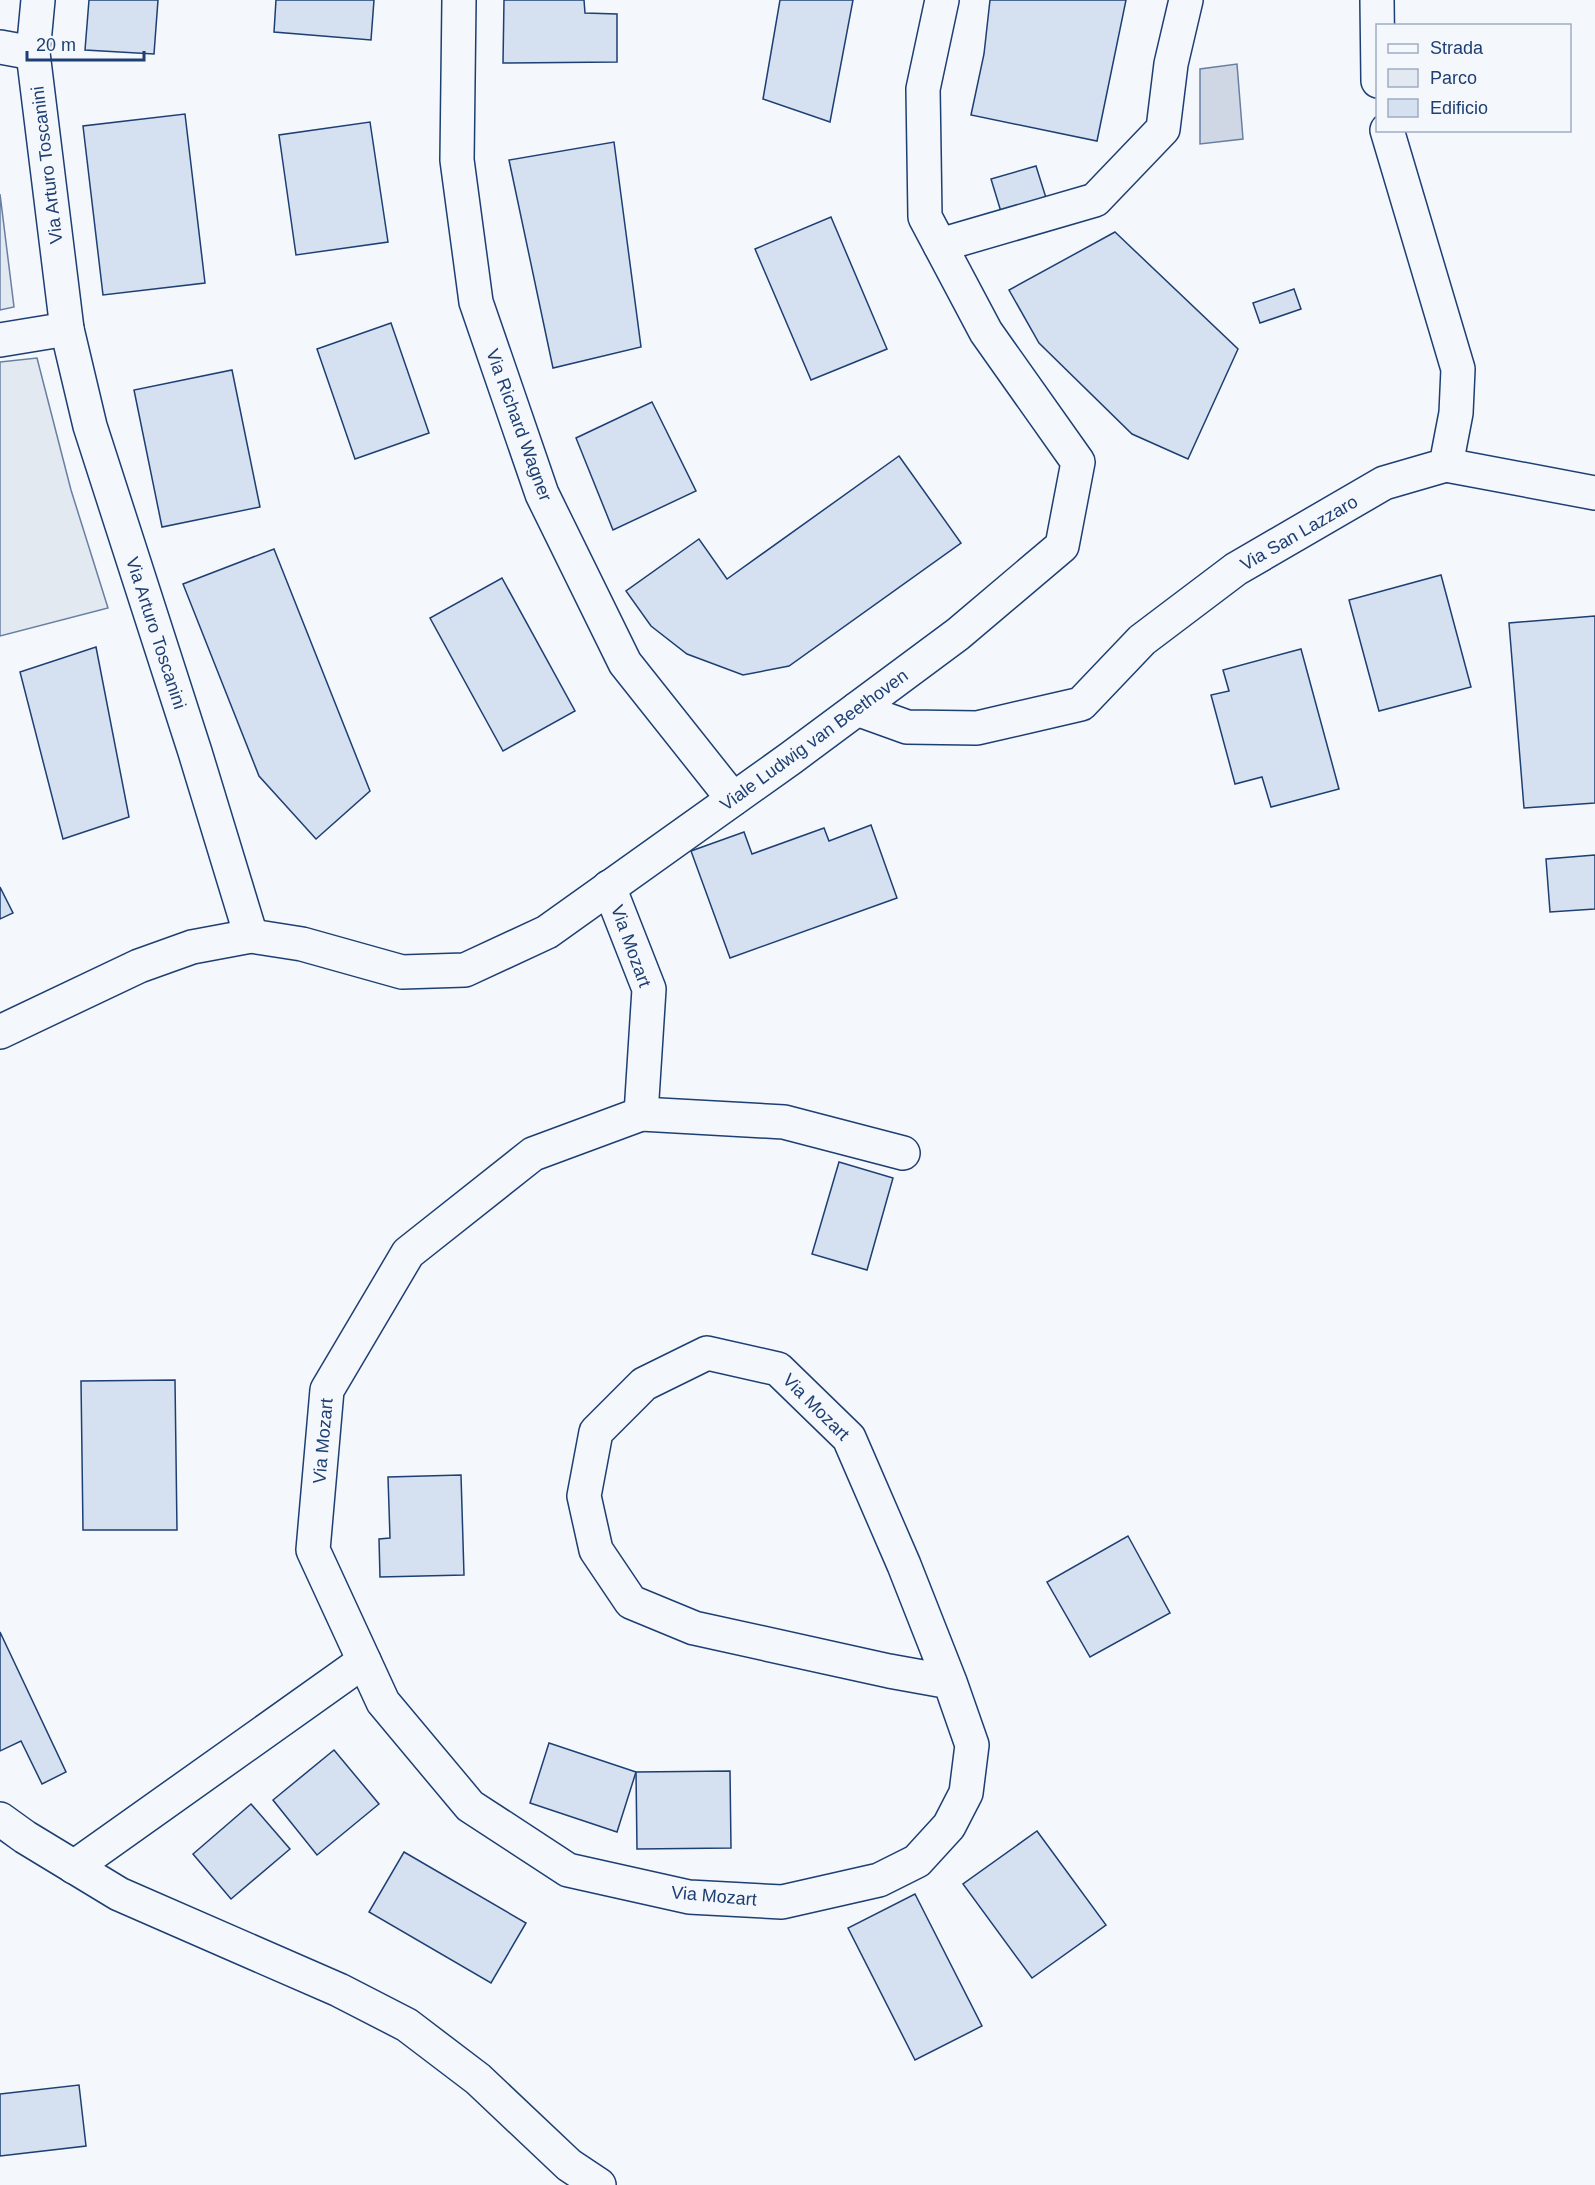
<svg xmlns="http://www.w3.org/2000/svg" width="1595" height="2185" font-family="Helvetica,sans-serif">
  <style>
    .green { fill: #e3e9f0; stroke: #687fa3; stroke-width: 1.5 }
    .water { fill: #cfd7e4; stroke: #687fa3; stroke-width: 1.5 }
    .building { fill: #d5e0f0; stroke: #1d3f73; stroke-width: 1.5 }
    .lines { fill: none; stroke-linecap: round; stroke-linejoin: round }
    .minor-casing { stroke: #1d3f73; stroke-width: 36 }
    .minor { stroke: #f4f7fb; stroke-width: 33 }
    .labels { text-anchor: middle; stroke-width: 4.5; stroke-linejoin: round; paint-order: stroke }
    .street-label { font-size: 18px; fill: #1d3f73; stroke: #f4f7fb }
  </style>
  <rect width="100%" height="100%" fill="#f4f7fb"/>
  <g class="green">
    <polygon points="0,194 14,307 0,310"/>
    <polygon points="37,358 71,490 108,608 0,636 0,362"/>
  </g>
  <polygon class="water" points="1237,64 1243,139 1200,144 1200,69"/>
  <g class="building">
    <polygon points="89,0 158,0 154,54 85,50"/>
    <polygon points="276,0 374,0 371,40 274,32"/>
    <polygon points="504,0 584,0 585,13 617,14 617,62 503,63"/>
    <polygon points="780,0 853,0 830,122 763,99"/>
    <polygon points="990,0 1126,0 1097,141 971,115 984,54"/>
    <polygon points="185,114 205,283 103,295 83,126"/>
    <polygon points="370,122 388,242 296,255 279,135"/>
    <polygon points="614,142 641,347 553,368 509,160"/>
    <polygon points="1036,166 1047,201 1002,215 991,179"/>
    <polygon points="831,217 887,349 811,380 755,249"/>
    <polygon points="1115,232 1238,349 1188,459 1132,434 1039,343 1009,290"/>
    <polygon points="1294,289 1301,309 1260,323 1253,303"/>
    <polygon points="391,323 429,433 355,459 317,349"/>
    <polygon points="232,370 260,507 162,527 134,390"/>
    <polygon points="652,402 696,491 613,530 576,438"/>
    <polygon points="899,456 961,543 789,666 743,675 687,654 651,626 626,591 699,539 727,579"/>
    <polygon points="274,549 370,791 316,839 259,776 183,584"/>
    <polygon points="1441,575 1471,687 1379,711 1349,600"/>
    <polygon points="502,578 575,711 503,751 430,618"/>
    <polygon points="1595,616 1595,803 1524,808 1509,623"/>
    <polygon points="96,647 129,817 63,839 20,672"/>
    <polygon points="1301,649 1339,789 1271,807 1262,777 1235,784 1211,695 1229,691 1223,670"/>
    <polygon points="871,825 897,898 730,958 691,851 744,832 752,854 824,828 829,841"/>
    <polygon points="1595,855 1595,909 1550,912 1546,859"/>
    <polygon points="0,887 13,913 0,919"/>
    <polygon points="839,1162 893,1178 867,1270 812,1254"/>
    <polygon points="175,1380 177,1530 83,1530 81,1381"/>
    <polygon points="461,1475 464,1575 380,1577 379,1539 390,1538 388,1477"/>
    <polygon points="1128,1536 1170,1613 1090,1657 1047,1582"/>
    <polygon points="0,1632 66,1772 42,1784 21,1741 0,1751"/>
    <polygon points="549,1743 636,1772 617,1832 530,1803"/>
    <polygon points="334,1750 379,1804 317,1855 273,1800"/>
    <polygon points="730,1771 731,1848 637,1849 636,1772"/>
    <polygon points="251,1804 290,1849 231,1899 193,1854"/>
    <polygon points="1037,1831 1106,1925 1032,1978 963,1884"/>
    <polygon points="404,1852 526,1923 491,1983 369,1912"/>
    <polygon points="915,1894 982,2026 915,2060 848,1928"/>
    <polygon points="79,2085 86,2146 0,2156 0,2094"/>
  </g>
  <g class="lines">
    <defs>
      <g id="minor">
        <polyline points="38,0 33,53 67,329 90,426 195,752 251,936"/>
        <polyline points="459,0 457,160 476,302 542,494 625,663 733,799"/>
        <polyline points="1377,0 1378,81"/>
        <polyline points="0,47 33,53"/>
        <polyline points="940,245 1095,200 1163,129 1171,64 1186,0"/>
        <polyline points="0,340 67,329"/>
        <polyline points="1446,465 1595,493"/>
        <polyline points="857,709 907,727 977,728 1081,704 1142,640 1236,569 1384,483 1446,465 1456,413 1458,369 1387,130"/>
        <polyline points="609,887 649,989 641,1114 533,1154 408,1253 327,1390 313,1550 383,1702 470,1806 568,1870 689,1897 782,1902 879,1880 917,1861 949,1826 966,1793 972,1745 950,1682 904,1565 849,1438 778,1369 707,1353 644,1384 596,1432 584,1496 596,1550 631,1602 694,1628 889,1671 950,1682"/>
        <polyline points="0,1032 139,966 192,947 251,936 302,944 402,972 465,970 547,932 791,758 958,634 1062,546 1078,462 986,332 925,217 923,89 942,0"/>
        <polyline points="641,1114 784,1122 903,1153"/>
        <polyline points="0,1819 25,1837 119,1894 339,1990 407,2025 478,2079 569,2165 599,2185"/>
        <polyline points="74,1867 364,1661"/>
      </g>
    </defs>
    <use href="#minor" class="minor-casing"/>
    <use href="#minor" class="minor"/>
  </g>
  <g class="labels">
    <g class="street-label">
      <text transform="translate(47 165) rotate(-97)" y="6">Via Arturo Toscanini</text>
      <text transform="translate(519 425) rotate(70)" y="6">Via Richard Wagner</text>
      <text transform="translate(1299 533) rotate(-30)" y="6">Via San Lazzaro</text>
      <text transform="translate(156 633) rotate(72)" y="6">Via Arturo Toscanini</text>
      <text transform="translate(814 740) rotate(-36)" y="6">Viale Ludwig van Beethoven</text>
      <text transform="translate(631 946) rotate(70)" y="6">Via Mozart</text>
      <text transform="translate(816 1407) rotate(45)" y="6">Via Mozart</text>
      <text transform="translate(323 1441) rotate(-85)" y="6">Via Mozart</text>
      <text transform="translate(714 1896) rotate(5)" y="6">Via Mozart</text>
    </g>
  </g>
  <rect x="1376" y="24" width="195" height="108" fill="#f4f7fb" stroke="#9eadc5" stroke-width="1.5"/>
  <rect x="1388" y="44" width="30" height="9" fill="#f4f7fb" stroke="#9eadc5" stroke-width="1.5"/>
  <text x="1430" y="54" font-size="18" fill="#1d3f73">Strada</text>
  <rect x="1388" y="69" width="30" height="18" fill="#e3e9f0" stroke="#9eadc5" stroke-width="1.5"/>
  <text x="1430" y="84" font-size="18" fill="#1d3f73">Parco</text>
  <rect x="1388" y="99" width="30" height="18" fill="#d5e0f0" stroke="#9eadc5" stroke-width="1.5"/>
  <text x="1430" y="114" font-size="18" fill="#1d3f73">Edificio</text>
  <path d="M27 51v9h117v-9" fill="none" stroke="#1d3f73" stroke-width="3"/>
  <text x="36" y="51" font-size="18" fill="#1d3f73" stroke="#f4f7fb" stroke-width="4.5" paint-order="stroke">20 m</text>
</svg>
